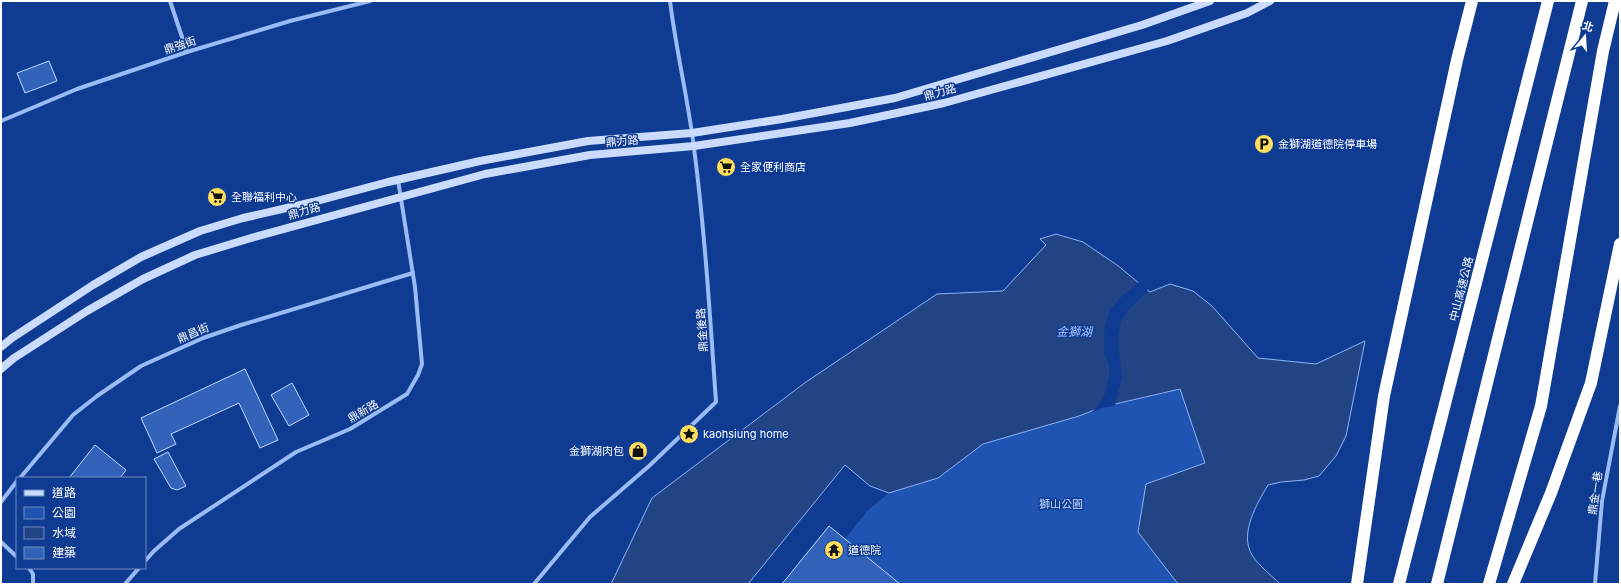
<svg xmlns="http://www.w3.org/2000/svg" width="1621" height="585" font-family="Inter,'Noto Sans TC',sans-serif">
  <style>
    .green { fill: #2054b2 }
    .water { fill: #224485; stroke: #8bb4f8 }
    .pier { fill: #0f3c92 }
    .building { fill: #3362ba; stroke: #c2d8fe }
    .lines { fill: none; stroke-linecap: round; stroke-linejoin: round }
    .street { stroke: #9abbf4; stroke-width: 4 }
    .secondary { stroke: #cadbfd; stroke-width: 8 }
    .highway { stroke: #fff; stroke-width: 12 }
    .labels { text-anchor: middle; stroke-width: 3; stroke-linejoin: round; paint-order: stroke }
    .street-label { font-size: 11px; fill: #fff; stroke: #0f3c92 }
    .poi-label { font-size: 11px; fill: #fff; stroke: #0f3c92; text-anchor: start }
    .park-label { font-size: 11px; fill: #c2d8fe; stroke: #0f3c92 }
    .water-label { font-size: 12px; font-style: italic; fill: #a6c5fb; stroke: #0f3c92 }
  </style>
  <rect width="100%" height="100%" fill="#0f3c92"/>
  <polygon class="green" points="1181,389 1206,463 1138,532 1178,584 900,584 845,539 868,510 889,493 938,478 983,444 1079,416 1102,407"/>
  <path class="water" d="M1056,234L1083,242L1117,265L1150,292L1170,284L1193,291L1212,306L1258,358L1316,364L1365,341L1346,436L1336,456L1319,476L1304,480L1281,482L1268,485C1257,504 1239,533 1252,555C1259,566 1271,575 1280,584H1178L1138,532L1146,484L1205,463L1180,389L1102,407L1079,416L983,444L938,478L889,493L870,486L845,465L748,584H611L652,498L806,382L937,294L1003,291L1046,245L1040,239Z"/>
  <polygon class="pier" points="1140,281 1148,288 1146,293 1128,311 1121,321 1118,340 1122,378 1115,406 1102,408 1091,413 1100,403 1106,391 1109,377 1109,365 1104,353 1104,339 1105,326 1110,310 1121,297"/>
  <g class="building">
    <polygon points="49,61 57,81 25,93 17,73"/>
    <polygon points="245,369 278,440 260,448 239,403 171,434 176,444 157,453 141,418"/>
    <polygon points="292,383 309,415 289,426 271,395"/>
    <polygon points="95,445 126,470 120,478 69,478"/>
    <polygon points="168,452 186,486 177,490 171,488 154,459"/>
    <polygon points="829,526 845,539 900,584 782,584"/>
  </g>
  <g class="lines">
    <g class="street">
      <polyline points="170,1 187,52"/>
      <polyline points="1,121 77,89 187,52 290,21 370,1"/>
      <polyline points="20,478 73,415 97,396 141,366 203,338 241,325 413,273"/>
      <polyline points="1,502 17,481"/>
      <polyline points="1,542 17,557"/>
      <polyline points="145,561 154,551 179,529 296,452 350,429 407,394 418,375 422,364 415,287 398,180"/>
      <polyline points="29,568 33,574 33,584"/>
      <polyline points="125,584 139,568"/>
      <path d="M534,584L590,517L649,466L716,402C710,317 705,232 694,148C688,99 676,50 670,1"/>
      <polyline points="1595,584 1602,501 1620,406"/>
    </g>
    <g class="secondary">
      <polyline points="1,347 12,338 93,285 141,257 200,231 243,218 313,202 388,182 480,161 588,141 692,133 782,119 895,98 1142,25 1210,1"/>
      <polyline points="1,369 14,358 87,311 143,279 195,255 251,238 485,174 590,155 694,146 850,123 944,103 1167,41 1247,13 1270,1"/>
    </g>
    <g class="highway">
      <polyline points="1357,584 1384,396 1457,60 1472,1"/>
      <polyline points="1399,584 1548,1"/>
      <polyline points="1437,584 1582,1"/>
      <polyline points="1489,584 1541,406 1603,51 1615,1"/>
      <polyline points="1513,584 1551,493 1591,383 1620,244"/>
    </g>
  </g>
  <defs>
    <symbol id="parking-disc" viewBox="-11 -11 22 22"><circle r="9.5" fill="#ffdf5d" stroke="#0f3c92"/><path d="M-3.5-5.5H1a3.5 3.5 0 0 1 0 7H-1V5.5H-3.5ZM-1-3.4V-.6H.8a1.4 1.4 0 0 0 0-2.8Z" fill="#111"/></symbol>
    <symbol id="supermarket-disc" viewBox="-11 -11 22 22"><circle r="9.5" fill="#ffdf5d" stroke="#0f3c92"/><path d="M-6-5.5h2.5l.6 2H6L4.5 2H-2.5L-4.4-4H-6ZM-1.5 3.2a1.3 1.3 0 1 0 .1 0ZM3 3.2a1.3 1.3 0 1 0 .1 0Z" fill="#111"/></symbol>
    <symbol id="sight-disc" viewBox="-11 -11 22 22"><circle r="9.5" fill="#ffdf5d" stroke="#0f3c92"/><path d="M0-6L1.8-2.2L6-1.7L2.9 1.2L3.7 5.4L0 3.3L-3.7 5.4L-2.9 1.2L-6-1.7L-1.8-2.2Z" fill="#111"/></symbol>
    <symbol id="shop-disc" viewBox="-11 -11 22 22"><circle r="9.5" fill="#ffdf5d" stroke="#0f3c92"/><path d="M-5-2.5h2.3a2.7 3.5 0 0 1 5.4 0H5L5.5 6h-11ZM-1.5-2.5h3a1.5 2.3 0 0 0-3 0Z" fill="#111"/></symbol>
    <symbol id="temple-disc" viewBox="-11 -11 22 22"><circle r="9.5" fill="#ffdf5d" stroke="#0f3c92"/><path d="M0-6L5-2H3V0L6.5 2.5H4V6H1.5V3h-3V6H-4V2.5H-6.5L-3 0V-2H-5Z" fill="#111"/></symbol>
  </defs>
  <g fill-rule="evenodd">
    <use href="#parking-disc" x="1253" y="133" width="22" height="22"/>
    <use href="#supermarket-disc" x="715" y="156" width="22" height="22"/>
    <use href="#supermarket-disc" x="206" y="186" width="22" height="22"/>
    <use href="#sight-disc" x="678" y="423" width="22" height="22"/>
    <use href="#shop-disc" x="627" y="440" width="22" height="22"/>
    <use href="#temple-disc" x="823" y="539" width="22" height="22"/>
  </g>
  <g class="labels">
    <g class="street-label">
      <text transform="translate(180 45) rotate(-18)" y="4">鼎強街</text>
      <text transform="translate(940 92) rotate(-15)" y="4">鼎力路</text>
      <text transform="translate(622 141) rotate(-5)" y="4">鼎力路</text>
      <text transform="translate(304 211) rotate(-16)" y="4">鼎力路</text>
      <text transform="translate(1461 289) rotate(-76)" y="4">中山高速公路</text>
      <text transform="translate(702 330) rotate(-94)" y="4">鼎金後路</text>
      <text transform="translate(193 333) rotate(-23)" y="4">鼎昌街</text>
      <text transform="translate(363 411) rotate(-30)" y="4">鼎新路</text>
      <text transform="translate(1595 493) rotate(-82)" y="4">鼎金一巷</text>
    </g>
    <g class="poi-label">
      <text x="1278" y="148">金獅湖道德院停車場</text>
      <text x="740" y="171">全家便利商店</text>
      <text x="231" y="201">全聯福利中心</text>
      <text x="703" y="438">kaohsiung home</text>
      <text x="624" y="455" text-anchor="end">金獅湖肉包</text>
      <text x="848" y="554">道德院</text>
    </g>
    <g class="park-label">
      <text x="1061" y="508">獅山公園</text>
    </g>
    <g class="water-label">
      <text x="1074" y="336">金獅湖</text>
    </g>
  </g>
  <rect width="1621" height="585" fill="none" stroke="#ffffff" stroke-width="4"/>
  <rect x="16" y="477" width="130" height="92" fill="#0f3c92" stroke="#6f8abe"/>
  <rect x="24" y="490" width="20" height="6" fill="#cadbfd" stroke="#6f8abe"/>
  <text x="52" y="497" font-size="12" fill="#ffffff">道路</text>
  <rect x="24" y="507" width="20" height="12" fill="#2054b2" stroke="#6f8abe"/>
  <text x="52" y="517" font-size="12" fill="#ffffff">公園</text>
  <rect x="24" y="527" width="20" height="12" fill="#224485" stroke="#6f8abe"/>
  <text x="52" y="537" font-size="12" fill="#ffffff">水域</text>
  <rect x="24" y="547" width="20" height="12" fill="#3362ba" stroke="#6f8abe"/>
  <text x="52" y="557" font-size="12" fill="#ffffff">建築</text>
  <g transform="translate(1585 36) rotate(18)" stroke="#0f3c92" stroke-width="3" paint-order="stroke">
  <path d="M0-3L7 15L0 10L-7 15Z" fill="#ffffff"/>
  <text y="-6" font-size="11" font-weight="bold" text-anchor="middle" fill="#ffffff">北</text>
  </g>
</svg>
